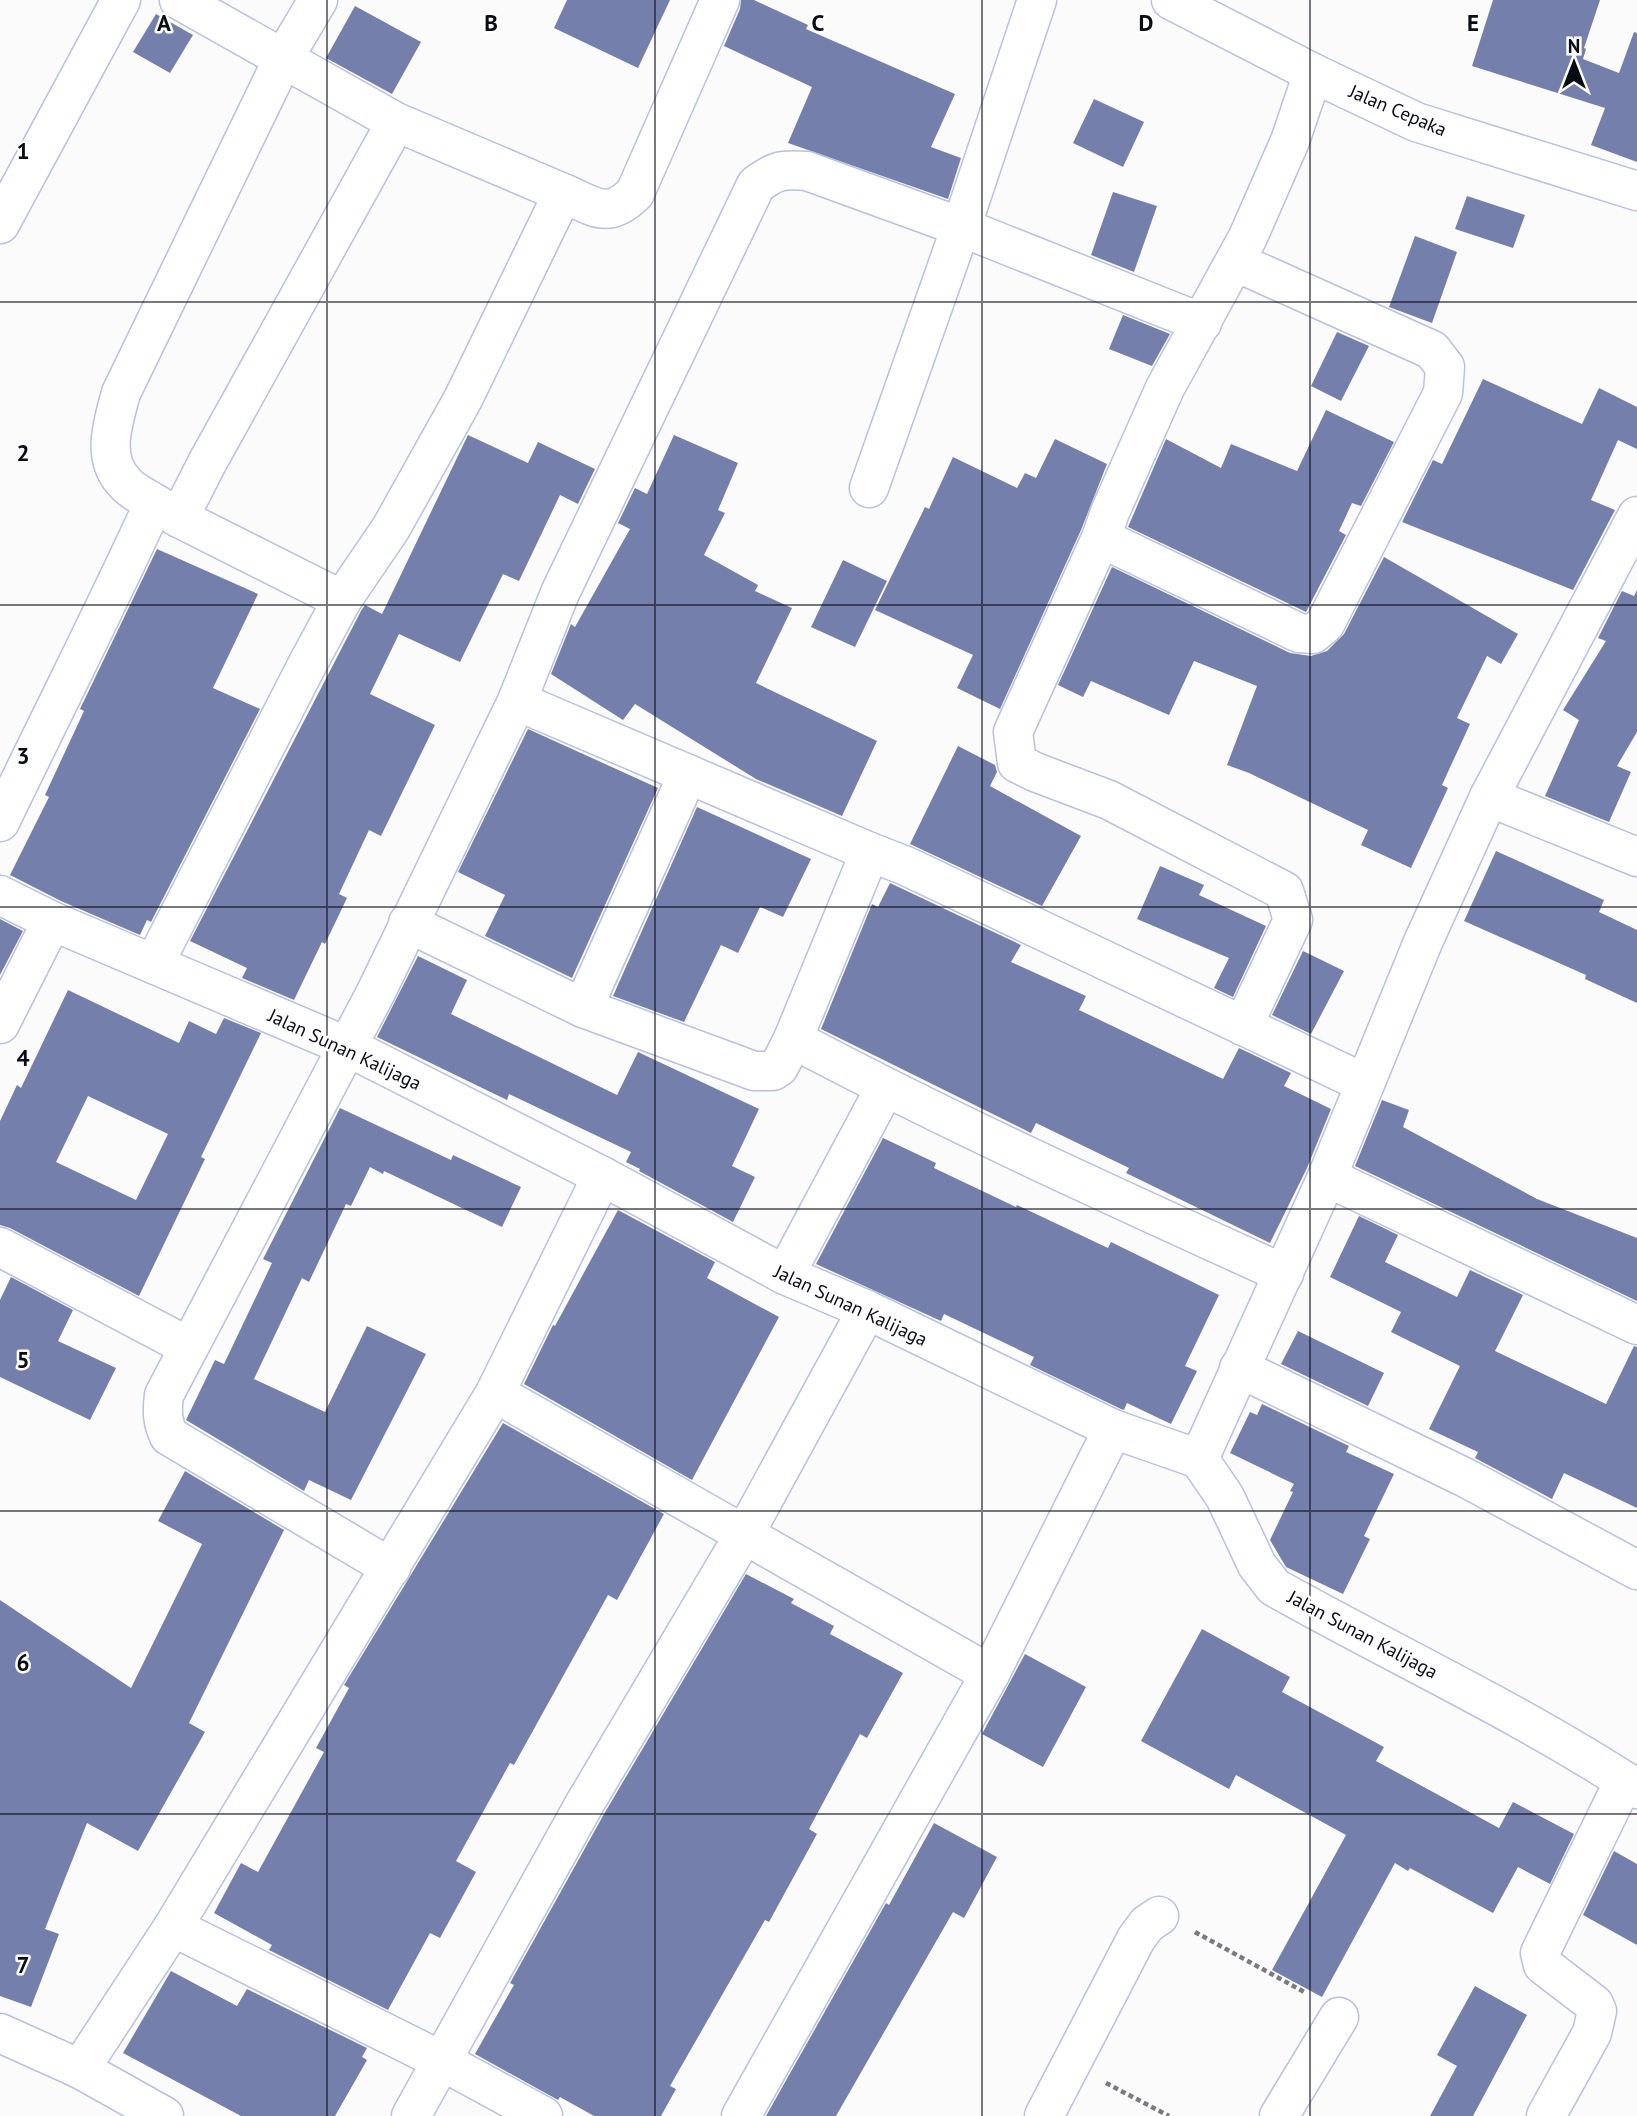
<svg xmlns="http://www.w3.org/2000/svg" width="1637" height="2116" font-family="'PT Sans',sans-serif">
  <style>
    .building { fill: #757fab; fill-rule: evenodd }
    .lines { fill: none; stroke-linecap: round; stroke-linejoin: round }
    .minor-casing { stroke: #b8c1e0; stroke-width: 41 }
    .path { stroke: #7a7b80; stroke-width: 4.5; stroke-dasharray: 5 3.5; stroke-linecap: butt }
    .minor { stroke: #fff; stroke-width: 38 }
    .grid { fill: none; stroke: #090b15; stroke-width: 2; stroke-opacity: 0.55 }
    .labels { text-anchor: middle; stroke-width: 5; stroke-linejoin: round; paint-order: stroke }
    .street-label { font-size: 19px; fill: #090b15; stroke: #fff }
    .grid-label { font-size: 23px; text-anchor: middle; font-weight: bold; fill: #090b15; stroke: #fff; stroke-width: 5; stroke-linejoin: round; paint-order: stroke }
  </style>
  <rect width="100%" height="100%" fill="#fbfbfb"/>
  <g class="building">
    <polygon points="567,0 670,0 638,68 554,28"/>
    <polygon points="741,0 754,0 808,25 806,29 955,94 931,147 961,158 948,199 788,143 812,87 724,46 740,9"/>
    <polygon points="1493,0 1600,0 1584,48 1586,49 1583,59 1619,73 1634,32 1637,33 1637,162 1591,145 1605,108 1472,66"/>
    <polygon points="355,6 421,42 392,94 326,58"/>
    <polygon points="156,14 193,35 170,73 133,52"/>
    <polygon points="1094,99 1144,122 1123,167 1073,143"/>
    <polygon points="1113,192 1157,206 1134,272 1091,255"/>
    <polygon points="1467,196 1525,215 1513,248 1455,229"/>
    <polygon points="1415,236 1457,252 1432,323 1389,307"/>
    <polygon points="1123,315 1170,334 1152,366 1109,349"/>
    <polygon points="1337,332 1369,346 1341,401 1311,386"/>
    <polygon points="1483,379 1582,424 1599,388 1637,407 1637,449 1618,440 1591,500 1615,510 1573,590 1402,522 1433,460 1442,464"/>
    <polygon points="1326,410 1394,442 1361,506 1352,503 1339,531 1346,535 1306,612 1128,527 1166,439 1221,468 1231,444 1297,471"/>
    <polygon points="468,435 528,463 538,442 595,469 578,504 560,495 519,581 503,574 460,662 399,634 370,694 435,725 381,836 369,830 339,894 347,898 325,944 322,942 294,1000 242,978 247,968 190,941 361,611 365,605 382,614"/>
    <polygon points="674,435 738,463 718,510 725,513 704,555 758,585 755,591 792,608 756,683 877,741 842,816 756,779 635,704 623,720 551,674 571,624 575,627 630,529 618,523 635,488 647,494"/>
    <polygon points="1055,439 1107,464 1081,530 1000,709 957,688 973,655 875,610 925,507 929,509 953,457 1017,488 1025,473 1036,478"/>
    <polygon points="157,549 258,594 213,688 260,709 151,922 147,920 140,935 61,901 10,875 49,797 45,795 84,711 80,709"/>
    <polygon points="1384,557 1518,634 1501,664 1487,656 1457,718 1470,724 1442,785 1448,788 1411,868 1361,845 1368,830 1249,773 1227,765 1257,686 1194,661 1169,715 1091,681 1083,697 1058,685 1112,567 1290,653 1311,656 1327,651 1344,634"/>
    <polygon points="843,560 887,581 855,647 811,627"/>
    <polygon points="1637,590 1637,732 1617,766 1631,772 1609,822 1545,796 1579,720 1563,710 1606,641 1598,638 1622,591 1634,596"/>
    <polygon points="528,729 658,788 572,978 485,936 505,895 458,872"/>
    <polygon points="958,746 995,765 997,772 990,786 1081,836 1042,906 910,844"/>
    <polygon points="697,807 811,859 783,917 760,907 738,953 721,945 684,1022 613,996"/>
    <polygon points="1496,851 1604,900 1599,912 1637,930 1637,1003 1585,979 1586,975 1464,921"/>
    <polygon points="1160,866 1204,885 1199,895 1266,926 1233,997 1214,988 1229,958 1137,919"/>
    <polygon points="890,883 1021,945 1011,962 1086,996 1079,1010 1223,1079 1239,1048 1291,1073 1284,1086 1331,1109 1307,1168 1270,1243 1126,1173 1129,1168 1036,1123 1031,1133 821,1029 872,904 878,907"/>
    <polygon points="0,919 23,931 0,975"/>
    <polygon points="1303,951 1344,971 1311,1034 1272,1015"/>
    <polygon points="418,956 467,980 451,1014 617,1095 638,1052 759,1109 732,1166 755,1177 733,1222 639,1171 640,1169 626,1162 631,1152 509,1094 507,1100 377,1037"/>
    <path d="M68,990L179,1043L189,1021L216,1034L224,1018L261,1033L201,1157L205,1159L139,1296L10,1228L0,1225V1121L17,1085L21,1088ZM88,1096L168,1134L136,1200L56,1162Z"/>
    <polygon points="1382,1100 1409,1110 1403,1127 1537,1199 1637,1238 1637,1301 1355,1166"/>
    <polygon points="340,1108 451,1160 453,1155 521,1187 502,1227 384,1171 383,1174 370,1167 351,1206 346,1204 309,1282 302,1278 254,1379 325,1412 367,1326 426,1354 351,1500 309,1480 304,1491 186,1420 215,1360 224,1364 272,1263 263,1259"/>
    <polygon points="883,1138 936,1163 934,1168 1016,1207 1017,1205 1108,1248 1111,1242 1219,1295 1185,1366 1197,1371 1171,1424 1127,1403 1124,1410 1121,1409 1030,1365 1034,1357 944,1314 941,1321 816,1264"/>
    <polygon points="618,1210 715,1262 707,1278 779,1317 692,1480 524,1384 553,1325 555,1326"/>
    <polygon points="1359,1216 1398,1235 1385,1262 1457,1297 1470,1270 1523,1295 1495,1351 1606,1404 1634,1346 1637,1347 1637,1508 1564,1473 1552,1499 1475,1458 1478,1452 1429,1429 1460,1366 1391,1332 1401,1312 1330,1277"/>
    <polygon points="11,1277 73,1310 58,1341 116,1368 90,1420 0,1377 0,1300"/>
    <polygon points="1298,1331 1384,1373 1368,1406 1281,1364"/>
    <polygon points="1262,1404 1349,1446 1346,1452 1394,1474 1364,1536 1370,1539 1343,1594 1286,1567 1270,1540 1293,1492 1290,1491 1294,1484 1230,1453 1250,1412 1257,1415"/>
    <polygon points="503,1423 664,1514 617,1600 608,1595 514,1765 510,1763 456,1861 476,1872 440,1938 430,1933 388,2010 269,1950 272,1945 214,1913 241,1863 258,1872 324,1752 316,1748 349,1688 344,1685"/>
    <polygon points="185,1471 284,1530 189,1723 205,1732 138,1851 87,1823 45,1929 59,1934 31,2007 0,1996 0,1600 131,1688 202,1544 158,1521"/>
    <polygon points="746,1574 794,1599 791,1603 834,1626 830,1634 903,1673 867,1738 860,1734 809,1829 817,1834 769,1922 765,1920 670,2086 676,2089 661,2116 594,2116 560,2097 558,2100 475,2054 514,1985 510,1983 604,1814"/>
    <polygon points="1202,1629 1290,1677 1282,1692 1384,1747 1376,1761 1499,1828 1513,1802 1574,1834 1550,1884 1518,1867 1493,1913 1410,1868 1408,1871 1395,1863 1322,1997 1272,1970 1346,1835 1236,1775 1229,1789 1141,1741"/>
    <polygon points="1025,1654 1086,1687 1043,1767 982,1734"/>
    <polygon points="934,1823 997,1857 964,1918 953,1912 836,2116 766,2116 886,1903 889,1905"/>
    <polygon points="1614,1851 1637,1864 1637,1945 1583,1915"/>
    <polygon points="171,1971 237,2006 247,1989 367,2048 362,2057 367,2060 335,2116 241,2116 123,2053"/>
    <polygon points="1475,1986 1527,2015 1473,2116 1430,2116 1457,2066 1437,2055"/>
  </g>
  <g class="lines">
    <defs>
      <g id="minor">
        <polyline points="1171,0 1313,73 1416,122 1637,191"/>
        <polyline points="396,122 563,193"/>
        <polyline points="0,224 121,0"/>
        <polyline points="869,488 968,207 1037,0"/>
        <polyline points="156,504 179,518 342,600"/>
        <polyline points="179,518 207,463 396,122 179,0"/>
        <polyline points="1101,538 1299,633 1313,634 1325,624 1443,393 1445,367 1432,350 1236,262"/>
        <path d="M517,701L560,593L756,185C776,170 782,169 807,171L961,227L1202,323"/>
        <polyline points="1489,797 1637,857"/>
        <path d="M0,822C51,716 105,610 154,503C145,497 133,492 126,484C100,459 113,423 121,393L283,59L318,0"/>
        <polyline points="870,852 906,866 1364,1083"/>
        <path d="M0,895L52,921L346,1046L602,1176L785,1275L867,1310L1113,1429L1199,1459L1225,1497L1257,1565L1274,1587C1395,1655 1521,1713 1637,1789"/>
        <path d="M154,964L307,665L342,600L391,528L463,399L563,193C594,206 607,221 635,193L720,0"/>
        <polyline points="583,1008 688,774"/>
        <polyline points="0,1024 52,921"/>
        <polyline points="1243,1026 1293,920 1284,891 1109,800 1035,772 1017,763 1013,732 1101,538 1110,512 1165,388 1248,237 1290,141 1313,73"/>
        <path d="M793,1039C953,1124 1119,1199 1284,1274"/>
        <polyline points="1327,1177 1423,942 1489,797 1637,516"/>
        <polyline points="0,1247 189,1347"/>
        <polyline points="785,1275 885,1088"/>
        <polyline points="1239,1368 1466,1478 1637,1570"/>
        <polyline points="495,1393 990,1674"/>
        <polyline points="1199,1459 1327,1177 1637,1325"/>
        <path d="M391,1568L169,1436C162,1421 162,1411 164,1395L376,992L517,701L870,852L793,1039L779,1067L773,1071H754L583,1008L408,923"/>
        <polyline points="173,1927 440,2060 543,2116"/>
        <polyline points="0,2033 80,2069 164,2116"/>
        <polyline points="80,2069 173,1927 495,1393 602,1176"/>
        <polyline points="411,2116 585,1803 744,1535 867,1310"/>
        <polyline points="741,2116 990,1674 1113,1429"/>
        <polyline points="1044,2116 1136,1939 1147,1924 1159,1916"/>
        <polyline points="1279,2116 1339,2017"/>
        <polyline points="1546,2116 1592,2033 1597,2011 1594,2004 1543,1965 1540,1953 1624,1781"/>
      </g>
    </defs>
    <use href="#minor" class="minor-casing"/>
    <g class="path">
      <polyline points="1195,1932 1306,1993"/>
      <polyline points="1106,2083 1169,2116"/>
    </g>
    <use href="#minor" class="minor"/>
  </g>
  <path class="grid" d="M327,0V2116M655,0V2116M982,0V2116M1310,0V2116M0,302H1637M0,605H1637M0,907H1637M0,1209H1637M0,1511H1637M0,1814H1637"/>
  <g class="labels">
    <g class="street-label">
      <text transform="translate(1398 110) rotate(23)" y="7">Jalan Cepaka</text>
      <text transform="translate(345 1049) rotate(25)" y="7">Jalan Sunan Kalijaga</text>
      <text transform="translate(851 1305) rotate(25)" y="7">Jalan Sunan Kalijaga</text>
      <text transform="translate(1363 1634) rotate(28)" y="7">Jalan Sunan Kalijaga</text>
    </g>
  </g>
  <g class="grid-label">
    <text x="164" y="31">A</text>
    <text x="491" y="31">B</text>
    <text x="818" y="31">C</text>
    <text x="1146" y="31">D</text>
    <text x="1473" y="31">E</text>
    <text x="23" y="159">1</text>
    <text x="23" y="461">2</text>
    <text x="23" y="764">3</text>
    <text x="23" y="1066">4</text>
    <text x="23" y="1368">5</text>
    <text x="23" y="1671">6</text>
    <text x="23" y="1973">7</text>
  </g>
  <g transform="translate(1574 63)" stroke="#ffffff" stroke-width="5" paint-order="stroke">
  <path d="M0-5L12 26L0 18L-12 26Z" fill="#090b15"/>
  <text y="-10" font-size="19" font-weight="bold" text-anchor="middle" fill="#090b15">N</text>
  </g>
</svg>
